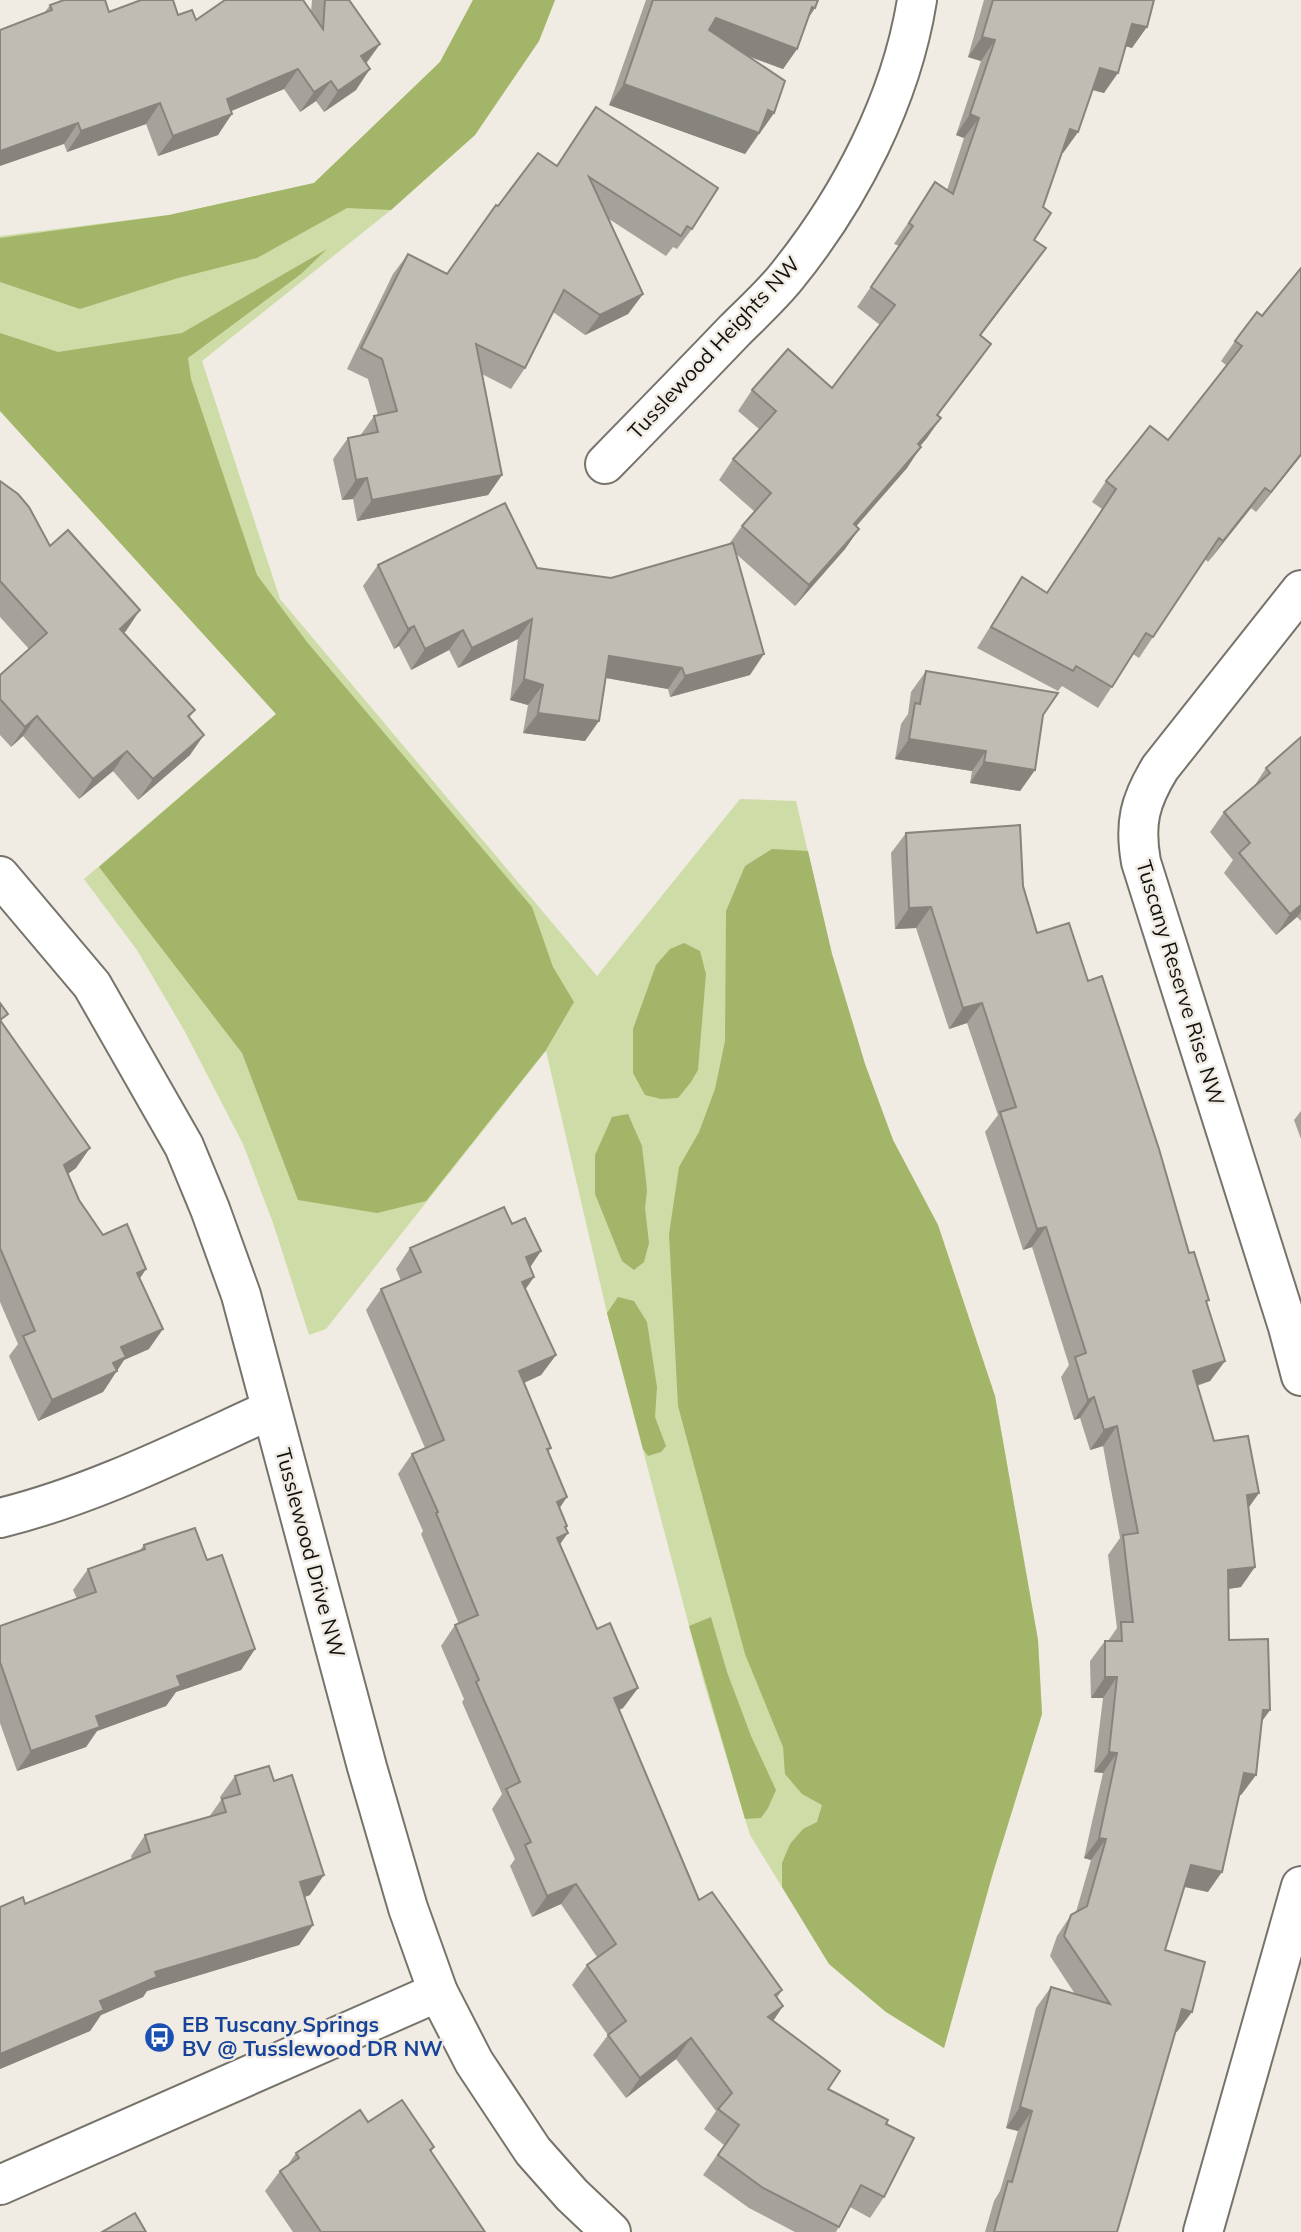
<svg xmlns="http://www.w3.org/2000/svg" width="1301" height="2232" font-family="Mulish,sans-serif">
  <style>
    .green { fill: #cedca8 }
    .forest { fill: #a3b569 }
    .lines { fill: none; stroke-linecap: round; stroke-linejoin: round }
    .minor-casing { stroke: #76736b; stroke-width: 42 }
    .minor { stroke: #fff; stroke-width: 38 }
    .wall { fill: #a4a29a }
    .shaded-wall { fill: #86847d }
    .building { fill: #bfbcb3; stroke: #86847d; stroke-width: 2 }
    .labels { text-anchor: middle; stroke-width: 5; stroke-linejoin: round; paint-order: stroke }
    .street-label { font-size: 21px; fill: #12110e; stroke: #f0ece3 }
    .transit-label { font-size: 21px; font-weight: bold; fill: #164399; stroke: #f0ece3; text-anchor: start }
  </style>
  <rect width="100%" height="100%" fill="#f0ece3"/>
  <polygon class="green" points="473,0 555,0 539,41 475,135 391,210 202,361 280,599 597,976 740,799 796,801 832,954 865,1064 893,1140 938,1225 995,1396 1038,1640 1042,1714 992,1876 944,2048 886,2012 829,1964 750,1835 704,1683 607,1313 546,1051 326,1329 309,1335 273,1223 243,1144 184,1030 137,950 84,879 276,714 0,411 0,236 169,215 314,183 440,62"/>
  <g class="forest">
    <polygon points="473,0 555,0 539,41 475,135 391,210 347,208 257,258 178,278 80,309 0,282 0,238 169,215 314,183 440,62"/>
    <polygon points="327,249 301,274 188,358 191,379 257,575 307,642 532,907 553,967 574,1002 546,1050 426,1201 377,1213 298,1200 242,1053 99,867 276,714 0,411 0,333 58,352 182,333"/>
    <polygon points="772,849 808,851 832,954 865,1064 893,1140 938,1225 995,1396 1038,1640 1042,1714 992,1876 944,2048 886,2012 829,1964 782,1887 782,1863 790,1844 803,1829 817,1822 822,1805 802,1794 785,1774 783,1747 745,1654 678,1406 669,1234 679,1167 699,1132 715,1089 725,1041 726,911 745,866"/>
    <polygon points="684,943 700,951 706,974 698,1070 691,1082 678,1098 661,1099 645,1095 633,1073 633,1029 656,965 670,949"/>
    <polygon points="628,1114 642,1146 647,1190 645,1208 649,1243 644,1262 634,1270 622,1261 595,1194 595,1155 612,1117"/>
    <polygon points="618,1297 634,1301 647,1322 657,1387 655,1417 666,1446 661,1452 648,1456 643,1449 607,1313"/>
    <polygon points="711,1617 727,1672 751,1736 776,1790 768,1808 761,1818 745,1819 689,1626"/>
  </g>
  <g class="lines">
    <defs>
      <g id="minor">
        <path d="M605,464C649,419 692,375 735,330C752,313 771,296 787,276C850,198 901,100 917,0"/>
        <path d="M1301,590L1160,768C1140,801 1134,823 1141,862L1288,1327L1301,1376"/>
        <polyline points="0,876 92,985 184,1146 210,1209 241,1295 367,1767 408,1908 438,1992 474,2062 533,2151 572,2195 611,2232"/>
        <path d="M0,1518C94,1495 182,1450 270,1410"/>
        <polyline points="0,2185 438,1992"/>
        <polyline points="1203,2232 1301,1886"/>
      </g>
    </defs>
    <use href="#minor" class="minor-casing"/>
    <use href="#minor" class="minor"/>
  </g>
  <g class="wall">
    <polygon points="312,0 349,0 380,44 366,64 356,90 324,112 316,101 300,112 284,89 231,111 218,135 158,156 146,124 67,152 64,144 45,12 50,5 109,12 178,15 196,20 311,12"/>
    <polygon points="646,0 818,0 807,20 797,49 783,69 747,56 774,113 745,154 609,105"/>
    <polygon points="984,0 1154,0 1132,48 1126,46 1104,93 1092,90 1078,132 1063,153 1062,152 1043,207 1034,240 1032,268 981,335 991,344 938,415 927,438 920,446 907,468 856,526 859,529 845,549 795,606 735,553 750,675 670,697 668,689 606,678 585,741 523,733 528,705 510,700 518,639 458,668 449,650 411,670 399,646 394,649 363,586 378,565 537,568 611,578 729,544 742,526 755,512 719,480 733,459 759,429 738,411 752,390 832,388 880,325 857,307 899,246 894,244 935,182 947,190 964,138 956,135 981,61 968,57"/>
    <polygon points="596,107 692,229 677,249 673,247 666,256 609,219 643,294 628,314 585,335 553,312 525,368 511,389 482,374 502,475 488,495 357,521 353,499 342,500 333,459 348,438 360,436 374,416 378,415 368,379 347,369 393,274 408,254 447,274 498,206 557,166"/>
    <polygon points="1301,268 1301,456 1256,512 1251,508 1208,562 1205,559 1139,658 1133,654 1098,708 1062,686 1058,691 977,648 1008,598 1022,577 1047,592 1102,509 1092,502 1106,481 1168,440 1226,365 1221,361 1235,341 1262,316"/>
    <polygon points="0,481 50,546 126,631 123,633 195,710 189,718 190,755 138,800 113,771 79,799 23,736 11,747 0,735 0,675 29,649 0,617"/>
    <polygon points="926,671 1043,715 1035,770 1020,791 970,783 972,771 895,759 901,724 908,714 911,692"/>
    <polygon points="1301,737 1301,921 1297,917 1276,935 1224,873 1233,860 1210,832 1224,812 1253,788 1266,768"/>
    <polygon points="906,833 1023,886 1037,933 1088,981 1189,1253 1225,1361 1210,1381 1197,1386 1214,1441 1259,1493 1248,1508 1241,1587 1228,1589 1229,1640 1270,1710 1261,1722 1256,1775 1241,1795 1239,1795 1208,1892 1184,1887 1165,1950 1177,2032 1176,2032 1117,2232 985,2232 994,2201 1000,2191 1018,2131 1006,2128 1036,2008 1051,1987 1075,1994 1050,1956 1057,1936 1071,1915 1076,1912 1091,1860 1084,1858 1103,1773 1094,1772 1103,1698 1091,1698 1090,1661 1105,1641 1108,1641 1117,1628 1108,1555 1120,1538 1103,1446 1090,1450 1080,1418 1074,1420 1061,1377 1069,1365 1032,1247 1023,1250 985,1132 998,1115 967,1023 949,1029 916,928 895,929 891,853"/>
    <polygon points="0,1003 2,1023 76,1168 68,1174 79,1200 103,1235 146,1269 140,1278 149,1349 124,1360 103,1392 38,1421 9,1356 18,1344 0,1302"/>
    <polygon points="1301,1111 1301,1139 1294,1120"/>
    <polygon points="512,1224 534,1277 525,1289 556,1355 541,1375 524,1383 551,1448 548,1452 560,1508 567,1526 560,1544 597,1629 638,1688 623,1708 619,1710 699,1900 782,1990 777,1998 783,2006 773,2021 828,2089 886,2124 884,2197 870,2218 850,2207 836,2232 795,2232 749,2208 703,2175 724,2145 704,2129 716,2111 676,2059 626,2098 593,2055 608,2035 572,1985 587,1965 597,1957 561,1904 532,1917 510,1866 515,1859 492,1809 502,1794 462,1702 464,1699 441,1646 455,1625 459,1624 421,1534 423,1531 398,1474 412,1454 425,1448 366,1310 381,1289 401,1281 396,1269 410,1248"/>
    <polygon points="144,1545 207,1560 255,1649 241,1670 176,1692 166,1706 97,1731 86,1747 17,1771 0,1723 0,1626 77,1599 73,1590 88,1569 140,1550"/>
    <polygon points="235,1776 310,1895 305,1897 313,1925 299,1945 147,1991 143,1997 101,2015 90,2031 0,2069 0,1907 25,1904 132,1860 131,1856 145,1835 209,1817 221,1800 220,1797"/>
    <polygon points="368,2122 434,2147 431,2152 485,2232 293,2232 265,2191 280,2171 287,2166 296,2153"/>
  </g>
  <g class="shaded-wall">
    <polygon points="812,7 815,8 801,29"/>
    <polygon points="716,18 797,49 783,69 702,38"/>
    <polygon points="1132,24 1147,27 1132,48 1118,44"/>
    <polygon points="982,37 995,40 981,61 968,57"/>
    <polygon points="380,44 365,64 361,56"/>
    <polygon points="1100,68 1118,73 1104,93 1086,88"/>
    <polygon points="298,69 284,89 212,119 227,99"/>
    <polygon points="370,69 356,90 324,112 338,91"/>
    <polygon points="331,81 316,101 300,112 314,92"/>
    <polygon points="624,84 759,133 745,154 609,105"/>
    <polygon points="160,103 146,124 67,152 81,131"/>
    <polygon points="768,110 774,113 760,133 754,130"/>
    <polygon points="232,114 218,135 158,156 173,136"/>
    <polygon points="970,114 979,118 964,138 956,135"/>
    <polygon points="78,123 64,144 0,166 0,151"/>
    <polygon points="1070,129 1078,132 1063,153 1056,150"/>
    <polygon points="1046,248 1032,268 966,355 980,335"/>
    <polygon points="643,294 628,314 585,335 600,315"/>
    <polygon points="991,344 977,364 923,435 937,415"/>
    <polygon points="941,418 927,438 904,465 918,444"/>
    <polygon points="921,447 907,468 840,545 854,524"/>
    <polygon points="1301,454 1301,456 1256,512 1271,492"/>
    <polygon points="502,475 488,495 357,521 372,500"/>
    <polygon points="367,478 353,499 342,500 356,480"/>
    <polygon points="1265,488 1251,508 1208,562 1223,541"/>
    <polygon points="859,529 845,549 795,606 809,585"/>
    <polygon points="140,610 126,631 105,649 120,629"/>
    <polygon points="532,619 518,639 458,668 472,648"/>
    <polygon points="414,626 399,646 394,649 408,629"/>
    <polygon points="463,630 449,650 411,670 425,649"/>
    <polygon points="764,654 750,675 670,697 685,676"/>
    <polygon points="609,656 682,668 668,689 595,676"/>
    <polygon points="524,679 543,685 528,705 510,700"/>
    <polygon points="538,713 599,721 585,741 523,733"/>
    <polygon points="37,716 23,736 11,747 25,727"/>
    <polygon points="204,735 190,755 138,800 153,779"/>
    <polygon points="909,739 986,751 972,771 895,759"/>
    <polygon points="127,751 113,771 79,799 93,779"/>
    <polygon points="984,762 1035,770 1020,791 970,783"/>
    <polygon points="1301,905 1301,912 1297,917 1276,935 1290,914"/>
    <polygon points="931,907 916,928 895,929 909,908"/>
    <polygon points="982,1003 967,1023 949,1029 963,1008"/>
    <polygon points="90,1148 76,1168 50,1186 64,1165"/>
    <polygon points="1046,1227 1032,1247 1023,1250 1037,1229"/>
    <polygon points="541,1251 527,1272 526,1257"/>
    <polygon points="146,1269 132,1290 137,1273"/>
    <polygon points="534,1277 520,1297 522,1282"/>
    <polygon points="163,1329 149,1349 124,1360 103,1392 38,1421 52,1400 121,1347"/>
    <polygon points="556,1355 541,1375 505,1391 519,1371"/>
    <polygon points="1225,1361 1210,1381 1178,1391 1193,1371"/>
    <polygon points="1094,1397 1080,1418 1074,1420 1088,1400"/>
    <polygon points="1117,1426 1103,1446 1090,1450 1104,1430"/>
    <polygon points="1259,1493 1244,1514 1247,1495"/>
    <polygon points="567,1497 553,1518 557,1502"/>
    <polygon points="567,1526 560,1537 568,1533 553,1554 543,1558 565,1527"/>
    <polygon points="1255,1567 1241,1587 1214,1591 1228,1570"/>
    <polygon points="255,1649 241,1670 176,1692 166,1706 97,1731 86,1747 17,1771 31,1751 96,1716 177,1676"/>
    <polygon points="1105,1677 1117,1677 1103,1698 1091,1698"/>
    <polygon points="638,1688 623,1708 599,1719 614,1698"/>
    <polygon points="1263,1710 1270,1710 1255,1731"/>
    <polygon points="1109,1752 1117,1753 1103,1773 1094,1772"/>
    <polygon points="1244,1773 1256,1775 1241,1795 1230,1794"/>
    <polygon points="1099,1838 1106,1839 1091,1860 1084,1858"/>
    <polygon points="1191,1865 1222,1872 1208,1892 1177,1885"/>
    <polygon points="324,1875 310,1895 286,1903 300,1882"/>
    <polygon points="576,1884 561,1904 532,1917 547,1896"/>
    <polygon points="313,1925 299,1945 147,1991 143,1997 101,2015 90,2031 0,2069 0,2054 155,1972"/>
    <polygon points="783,2006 769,2027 768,2017"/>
    <polygon points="1182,2009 1192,2012 1177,2032 1168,2029"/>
    <polygon points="691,2038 676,2059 626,2098 640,2078"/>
    <polygon points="1020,2107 1032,2111 1018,2131 1006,2128"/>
  </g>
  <g class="building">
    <polygon points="64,0 105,0 109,12 141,0 173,0 178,15 192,10 196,20 225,0 303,0 323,29 325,0 349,0 380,44 361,56 370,69 338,91 331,81 314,92 298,69 227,99 232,114 173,136 160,103 81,131 78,123 0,151 0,30 52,10 50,5"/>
    <polygon points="653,0 818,0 815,8 812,7 797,49 716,18 709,30 785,81 774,113 768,110 759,133 624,84"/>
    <polygon points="993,0 1154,0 1147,27 1132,24 1118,73 1100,68 1078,132 1070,129 1043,207 1051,213 1034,240 1046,248 980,335 991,344 937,415 941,418 918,444 921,447 854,524 859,529 809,585 742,526 771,493 733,459 776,411 752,390 788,349 832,388 895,305 871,287 913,226 909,223 935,182 953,194 979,118 970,114 995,40 982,37"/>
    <polygon points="596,107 718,188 692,229 687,226 681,236 589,177 643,294 600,315 564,290 525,368 476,344 502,475 372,500 367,478 356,480 348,438 378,432 374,416 397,411 382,359 361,348 408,254 447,274 496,205 498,206 538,153 557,166"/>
    <polygon points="1301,268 1301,454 1271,492 1265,488 1223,541 1219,538 1153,637 1146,633 1112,687 1076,666 1073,671 991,627 1022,577 1047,593 1116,489 1106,481 1150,426 1168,440 1242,346 1235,341 1257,312 1262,316"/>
    <polygon points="0,481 18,494 29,507 50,546 68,530 140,610 120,629 195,710 188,716 204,735 153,779 127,751 93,779 37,716 25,727 0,699 0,675 47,633 0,581"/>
    <polygon points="505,503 537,568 611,578 733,543 764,654 685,676 682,668 609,656 599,721 538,713 543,685 524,679 532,619 472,648 463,630 425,649 414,626 408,629 378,565"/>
    <polygon points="926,671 1058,693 1043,715 1035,770 984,762 986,751 909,739 915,703 920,704"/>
    <polygon points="1301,737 1301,905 1290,914 1239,853 1250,843 1224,812 1270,773 1266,768"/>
    <polygon points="1020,825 1023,886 1037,933 1069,923 1088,981 1102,976 1159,1149 1189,1253 1194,1252 1209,1300 1206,1301 1225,1361 1193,1371 1214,1441 1248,1436 1259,1493 1247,1495 1255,1567 1228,1570 1229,1640 1268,1639 1270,1710 1263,1710 1256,1775 1244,1773 1222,1872 1191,1865 1165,1950 1205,1962 1192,2012 1182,2009 1117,2232 994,2232 1008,2181 1012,2182 1032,2111 1020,2107 1051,1987 1110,2004 1064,1936 1071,1915 1087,1906 1106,1839 1099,1838 1117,1753 1109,1752 1117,1677 1105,1677 1105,1641 1122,1641 1121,1622 1133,1622 1123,1535 1138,1533 1117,1426 1104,1430 1094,1397 1088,1400 1075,1357 1086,1353 1046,1227 1037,1229 1000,1112 1016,1107 982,1003 963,1008 931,907 909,908 906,833"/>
    <polygon points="0,1003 8,1014 0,1020 90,1148 64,1165 79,1200 103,1235 127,1224 146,1269 137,1273 163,1329 121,1347 126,1357 113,1363 117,1371 52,1400 23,1336 35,1331 0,1248"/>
    <polygon points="504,1207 512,1224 525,1218 541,1251 526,1257 534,1277 522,1282 556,1355 519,1371 551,1448 547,1449 567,1497 557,1502 567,1526 565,1527 568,1533 557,1538 597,1629 610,1623 638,1688 614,1698 699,1900 712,1892 782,1990 775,1995 783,2006 768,2017 840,2071 828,2089 888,2120 886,2124 914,2138 884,2197 861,2185 839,2227 763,2188 718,2155 739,2125 718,2109 732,2093 691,2038 640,2078 608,2035 626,2021 587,1965 616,1944 576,1884 547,1896 525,1845 531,1842 506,1789 520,1782 476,1682 479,1680 455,1625 478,1615 436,1513 438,1512 412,1454 444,1440 381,1289 421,1272 410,1248"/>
    <polygon points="195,1528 207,1560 222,1555 255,1649 177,1676 181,1686 96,1716 100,1727 31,1751 0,1662 0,1626 96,1592 88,1569 145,1549 144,1545"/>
    <polygon points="269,1766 274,1781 292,1775 324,1875 300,1882 313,1925 155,1972 157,1977 100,2001 104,2010 0,2054 0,1907 23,1897 25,1904 150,1852 145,1835 226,1812 222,1799 240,1794 235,1776"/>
    <polygon points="402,2100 434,2147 430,2150 485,2232 321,2232 280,2171 299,2158 296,2153 360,2110 368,2122"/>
    <polygon points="135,2213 146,2232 102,2232"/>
  </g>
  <defs>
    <symbol id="bus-disc" viewBox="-11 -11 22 22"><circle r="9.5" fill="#1a4fb4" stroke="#f0ece3"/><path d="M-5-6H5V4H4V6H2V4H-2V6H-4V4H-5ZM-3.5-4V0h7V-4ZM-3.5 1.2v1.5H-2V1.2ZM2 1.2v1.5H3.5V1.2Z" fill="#fff"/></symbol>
  </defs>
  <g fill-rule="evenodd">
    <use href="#bus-disc" x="142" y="2020" width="35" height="35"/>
  </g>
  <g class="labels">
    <g class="street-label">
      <text transform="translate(714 348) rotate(-47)" y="7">Tusslewood Heights NW</text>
      <text transform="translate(1180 983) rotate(73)" y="7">Tuscany Reserve Rise NW</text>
      <text transform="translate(310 1553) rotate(75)" y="7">Tusslewood Drive NW</text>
    </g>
    <g class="transit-label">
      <text x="182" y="2032">EB Tuscany Springs<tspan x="182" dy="24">BV @ Tusslewood DR NW</tspan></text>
    </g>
  </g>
</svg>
